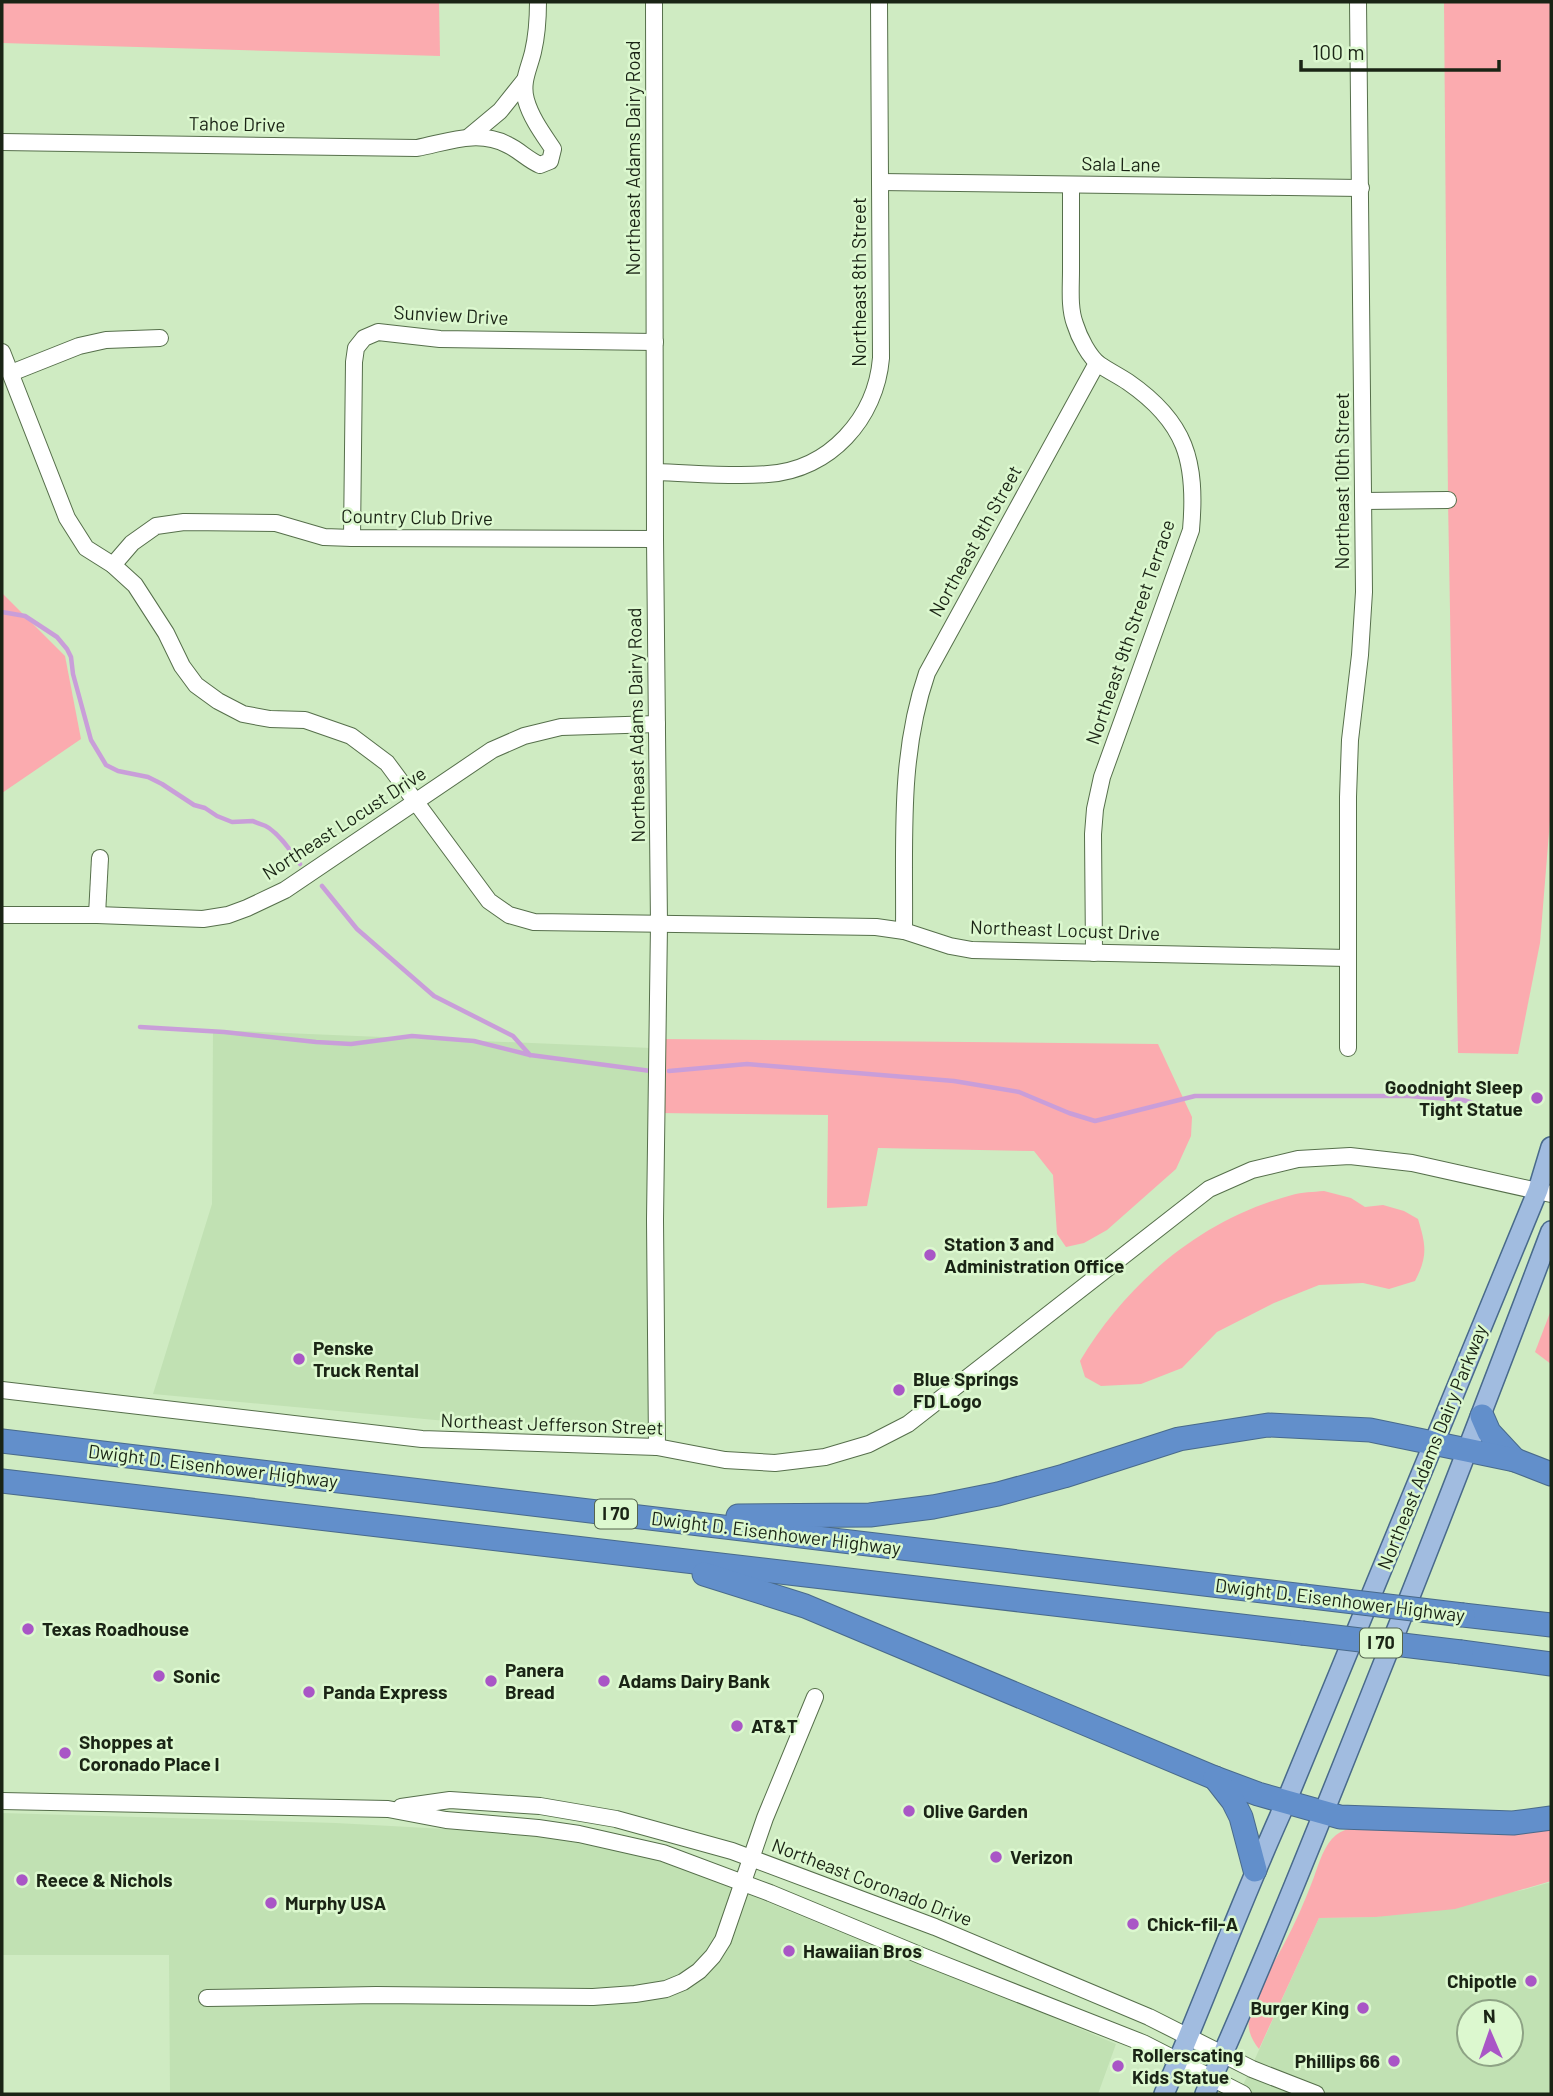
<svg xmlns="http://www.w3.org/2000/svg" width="1553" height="2096" font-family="Barlow,sans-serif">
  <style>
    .built { fill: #c1e1b3; fill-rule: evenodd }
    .green { fill: #fbabaf }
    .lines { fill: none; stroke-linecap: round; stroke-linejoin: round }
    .stream { stroke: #c99ed9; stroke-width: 4.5 }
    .minor-casing { stroke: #566f4b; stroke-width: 18 }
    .major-casing { stroke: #496a8b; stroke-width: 22 }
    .highway-casing { stroke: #496a8b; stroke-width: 25 }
    .minor { stroke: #fff; stroke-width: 16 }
    .major { stroke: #a1bce0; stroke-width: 19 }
    .highway { stroke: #628fcb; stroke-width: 23 }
    .highway-bridge-casing { stroke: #496a8b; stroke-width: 25; stroke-linecap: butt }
    .highway-bridge { stroke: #628fcb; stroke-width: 23 }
    .poi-dot { fill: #a956c6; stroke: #dcf8cf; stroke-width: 2.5 }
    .labels { text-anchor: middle; stroke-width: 5; stroke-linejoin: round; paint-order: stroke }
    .shield { fill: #dcf8cf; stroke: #54644d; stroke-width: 2 }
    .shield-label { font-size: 18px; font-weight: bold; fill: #1a2415 }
    .street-label { font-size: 19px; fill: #1a2415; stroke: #dcf8cf }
    .poi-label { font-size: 19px; font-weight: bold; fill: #1a2415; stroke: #dcf8cf; text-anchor: start }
  </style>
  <rect width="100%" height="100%" fill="#cfebc2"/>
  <g class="built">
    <polygon points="213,1030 651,1048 648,1425 457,1422 153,1394 212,1204"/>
    <polygon points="2,1813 336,1823 482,1831 553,1838 618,1851 653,1859 711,1879 898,1956 953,1975 1116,2044 1098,2094 170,2094 169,1955 2,1955"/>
    <path d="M1551,1882V2094H1239L1319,1918L1376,1917L1523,1890ZM1469,2012H1511V2054H1469Z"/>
  </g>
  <g class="green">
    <polygon points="2,2 439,2 440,56 2,43"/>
    <polygon points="1444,2 1551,2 1551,808 1540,943 1518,1054 1458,1053 1448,500"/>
    <polygon points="2,593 65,656 81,739 2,793"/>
    <polygon points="658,1039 1158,1044 1192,1117 1191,1136 1176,1169 1107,1230 1084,1243 1066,1247 1057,1234 1053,1175 1034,1151 878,1148 867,1206 827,1208 828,1115 657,1113"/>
    <path d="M1324,1191L1351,1198L1365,1207L1383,1205L1404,1211L1418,1219C1426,1245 1428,1256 1415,1281L1389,1289L1363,1283L1319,1285L1274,1303L1217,1332L1182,1368L1141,1384L1101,1386L1085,1377L1080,1361C1128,1281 1202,1219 1292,1195C1302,1192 1313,1192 1324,1191Z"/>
    <polygon points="1551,1310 1551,1364 1535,1352"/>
    <path d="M1373,1826L1443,1832H1509L1551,1830V1881L1455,1909L1376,1917L1319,1918L1259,2049C1251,2039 1246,2028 1250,2014C1256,1990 1271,1968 1283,1946C1295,1924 1305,1901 1314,1877C1319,1863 1324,1845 1336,1835C1347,1827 1360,1827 1373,1826Z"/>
  </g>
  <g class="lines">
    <g class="stream">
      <path d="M2,612L25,616L57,637L67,649L71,657L73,674L91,740L106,765L118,771L148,777L162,784L194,805L205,808L217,816L232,822L253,821C258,824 264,824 269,828C282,837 291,852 300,864"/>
      <polyline points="322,886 357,929 434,996 513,1036 530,1055"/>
      <polyline points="140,1027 224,1032 316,1042 351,1044 412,1036 474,1041 530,1055 651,1071"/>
      <polyline points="669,1071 747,1064 954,1081 1019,1092 1069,1113 1095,1121 1195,1096 1409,1096 1463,1100 1510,1114"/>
    </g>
    <defs>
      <g id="minor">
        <polyline points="654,2 655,539 659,924 655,1220 657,1447"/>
        <polyline points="470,136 500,111 524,81"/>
        <path d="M2,142L417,148C448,142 478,129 508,145C519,150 528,160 540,165L550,161L553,149C543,134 531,118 526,100C521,82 529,69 533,52C537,35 538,19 538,2"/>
        <polyline points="880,182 1361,188"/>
        <path d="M1071,185C1071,213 1071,242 1071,271C1071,288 1069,308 1075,324C1079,337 1089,357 1100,365C1109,371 1119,376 1128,382C1186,422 1197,461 1191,530L1102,777L1095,809L1093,834L1094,953"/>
        <polyline points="2,352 67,518 86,548 113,565 135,585 166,633 182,666 196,685 218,701 243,714 270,719 305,720 351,736 387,763 489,901 509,915 534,922 876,927 904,931 950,946 972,950 1347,958"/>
        <polyline points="11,373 79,346 106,340 160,338"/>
        <path d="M656,472C692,473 733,477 768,474C830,470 876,418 881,358L879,2"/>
        <polyline points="1364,501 1448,500"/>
        <polyline points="352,538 354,362 356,348 364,338 378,332 440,339 655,342"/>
        <polyline points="113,565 132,543 156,526 184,522 276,523 324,537 352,538 655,539"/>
        <polyline points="2,915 97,915 203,919 228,915 247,908 285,890 492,750 524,736 561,727 657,724"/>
        <polyline points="97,915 100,858"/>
        <path d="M904,931C905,843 898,757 927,673L1097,363"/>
        <polyline points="1348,1048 1348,797 1350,740 1360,655 1364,592 1358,2"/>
        <polyline points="2,1390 422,1439 657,1447 725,1460 775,1463 825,1457 869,1444 908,1424 1209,1189 1252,1170 1298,1159 1350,1156 1412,1163 1551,1194"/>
        <polyline points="2,1801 388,1809 446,1820 538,1828 579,1834 663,1853 770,1893 922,1956 1143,2043 1243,2094"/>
        <polyline points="401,1807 450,1800 540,1806 616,1819 732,1851 935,1927 1149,2017 1252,2069 1316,2094"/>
        <polyline points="207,1998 376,1995 593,1997 635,1994 666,1989 683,1982 699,1971 713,1956 723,1940 765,1818 815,1697"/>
      </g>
      <g id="major">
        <path d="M1164,2094C1206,1997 1242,1898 1286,1802L1538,1190L1551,1147"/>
        <path d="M1205,2094C1267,1956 1323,1815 1379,1674C1438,1527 1495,1379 1551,1231"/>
      </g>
      <g id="highway">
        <polyline points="1482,1416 1489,1432 1515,1460"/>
        <polyline points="2,1441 1304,1596"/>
        <polyline points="2,1481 1302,1633"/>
        <polyline points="738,1516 870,1515 933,1507 998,1494 1064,1476 1179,1439 1268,1425 1370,1430 1515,1460 1551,1474"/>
        <polyline points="704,1574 805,1606 1215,1778 1258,1794 1340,1817 1513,1823 1551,1818"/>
        <polyline points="1463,1615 1551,1625"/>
        <polyline points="1461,1652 1551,1664"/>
        <polyline points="1215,1778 1233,1801 1241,1817 1255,1870"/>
      </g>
    </defs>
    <use href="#minor" class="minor-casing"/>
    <use href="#major" class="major-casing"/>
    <use href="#highway" class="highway-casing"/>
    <use href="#minor" class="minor"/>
    <use href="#major" class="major"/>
    <use href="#highway" class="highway"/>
    <defs>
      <g id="highway-bridge">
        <polyline points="1304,1596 1463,1615"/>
        <polyline points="1302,1633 1461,1652"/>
      </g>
    </defs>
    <use href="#highway-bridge" class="highway-bridge-casing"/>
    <use href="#highway-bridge" class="highway-bridge"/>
  </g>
  <g class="poi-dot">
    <circle cx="1537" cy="1098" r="7"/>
    <circle cx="930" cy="1255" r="7"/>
    <circle cx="299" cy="1359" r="7"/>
    <circle cx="899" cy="1390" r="7"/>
    <circle cx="28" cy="1629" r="7"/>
    <circle cx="159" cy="1676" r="7"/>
    <circle cx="491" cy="1681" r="7"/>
    <circle cx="604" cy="1681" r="7"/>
    <circle cx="309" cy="1692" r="7"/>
    <circle cx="737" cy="1726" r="7"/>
    <circle cx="65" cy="1753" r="7"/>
    <circle cx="909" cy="1811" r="7"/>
    <circle cx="996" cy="1857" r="7"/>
    <circle cx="22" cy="1880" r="7"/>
    <circle cx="271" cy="1903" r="7"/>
    <circle cx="1133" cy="1924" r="7"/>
    <circle cx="789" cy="1951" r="7"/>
    <circle cx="1531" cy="1981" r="7"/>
    <circle cx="1363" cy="2008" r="7"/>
    <circle cx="1394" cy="2061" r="7"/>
    <circle cx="1118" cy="2066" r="7"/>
  </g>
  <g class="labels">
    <g class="shield">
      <rect x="595" y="1499.5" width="42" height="29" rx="5"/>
      <rect x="1360" y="1628.5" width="42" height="29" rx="5"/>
    </g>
    <g class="shield-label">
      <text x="616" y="1520">I 70</text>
      <text x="1381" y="1649">I 70</text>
    </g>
    <g class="street-label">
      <text transform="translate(237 124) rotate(1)" y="7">Tahoe Drive</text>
      <text transform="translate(633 158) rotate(-90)" y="7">Northeast Adams Dairy Road</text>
      <text transform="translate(1121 164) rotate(1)" y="7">Sala Lane</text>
      <text transform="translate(859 282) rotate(-90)" y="7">Northeast 8th Street</text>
      <text transform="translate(451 315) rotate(3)" y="7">Sunview Drive</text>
      <text transform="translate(1342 481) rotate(-90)" y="7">Northeast 10th Street</text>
      <text transform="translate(417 517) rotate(1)" y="7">Country Club Drive</text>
      <text transform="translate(975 541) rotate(-61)" y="7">Northeast 9th Street</text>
      <text transform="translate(1130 632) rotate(-71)" y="7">Northeast 9th Street Terrace</text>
      <text transform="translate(636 725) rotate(-91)" y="7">Northeast Adams Dairy Road</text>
      <text transform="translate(344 823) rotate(-33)" y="7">Northeast Locust Drive</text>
      <text transform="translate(1065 930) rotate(2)" y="7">Northeast Locust Drive</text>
      <text transform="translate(552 1424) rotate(2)" y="7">Northeast Jefferson Street</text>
      <text transform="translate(1432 1447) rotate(-68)" y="7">Northeast Adams Dairy Parkway</text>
      <text transform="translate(213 1466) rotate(7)" y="7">Dwight D. Eisenhower Highway</text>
      <text transform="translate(776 1533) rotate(7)" y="7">Dwight D. Eisenhower Highway</text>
      <text transform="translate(1340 1600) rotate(7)" y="7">Dwight D. Eisenhower Highway</text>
      <text transform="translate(872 1882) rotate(21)" y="7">Northeast Coronado Drive</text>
    </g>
    <g class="poi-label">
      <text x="1523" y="1094" text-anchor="end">Goodnight Sleep<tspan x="1523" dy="22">Tight Statue</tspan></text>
      <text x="944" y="1251">Station 3 and<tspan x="944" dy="22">Administration Office</tspan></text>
      <text x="313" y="1355">Penske<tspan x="313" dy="22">Truck Rental</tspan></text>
      <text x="913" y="1386">Blue Springs<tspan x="913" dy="22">FD Logo</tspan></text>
      <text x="42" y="1636">Texas Roadhouse</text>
      <text x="505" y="1677">Panera<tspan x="505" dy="22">Bread</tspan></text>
      <text x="173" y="1683">Sonic</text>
      <text x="618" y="1688">Adams Dairy Bank</text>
      <text x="323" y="1699">Panda Express</text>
      <text x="751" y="1733">AT&amp;T</text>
      <text x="79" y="1749">Shoppes at<tspan x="79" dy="22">Coronado Place I</tspan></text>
      <text x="923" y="1818">Olive Garden</text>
      <text x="1010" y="1864">Verizon</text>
      <text x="36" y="1887">Reece &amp; Nichols</text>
      <text x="285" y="1910">Murphy USA</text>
      <text x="1147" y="1931">Chick-fil-A</text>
      <text x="803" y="1958">Hawaiian Bros</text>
      <text x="1517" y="1988" text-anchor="end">Chipotle</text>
      <text x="1349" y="2015" text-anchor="end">Burger King</text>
      <text x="1132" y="2062">Rollerscating<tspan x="1132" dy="22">Kids Statue</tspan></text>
      <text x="1380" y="2068" text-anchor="end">Phillips 66</text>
    </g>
  </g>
  <rect width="1553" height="2096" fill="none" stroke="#1a2415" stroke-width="7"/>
  <g transform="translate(1490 2033) rotate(358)"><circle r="33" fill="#dcf8cf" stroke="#8ea385" stroke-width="2"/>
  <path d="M0-5L12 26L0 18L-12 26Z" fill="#a956c6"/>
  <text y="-10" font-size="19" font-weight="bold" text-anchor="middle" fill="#1a2415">N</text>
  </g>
  <path d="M1301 60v10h198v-10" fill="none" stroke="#1a2415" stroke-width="3.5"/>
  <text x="1312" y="60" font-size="21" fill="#1a2415" stroke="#dcf8cf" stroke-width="5" paint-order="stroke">100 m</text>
</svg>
